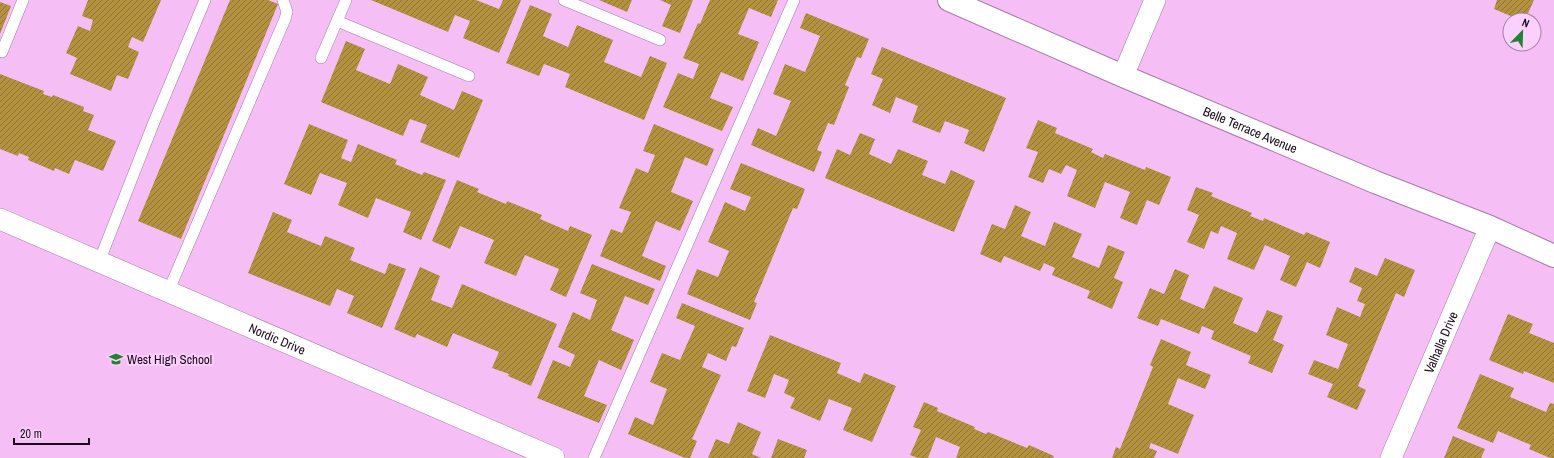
<svg xmlns="http://www.w3.org/2000/svg" width="1554" height="458" font-family="'Archivo Narrow',sans-serif">
  <style>
    .building { fill: url(#building-hatch) }
    .lines { fill: none; stroke-linecap: round; stroke-linejoin: round }
    .lane-casing { stroke: #aa78ac; stroke-width: 12 }
    .street-casing { stroke: #aa78ac; stroke-width: 22 }
    .secondary-casing { stroke: #aa78ac; stroke-width: 24 }
    .lane { stroke: #fff; stroke-width: 11 }
    .street { stroke: #fff; stroke-width: 21 }
    .secondary { stroke: #fff; stroke-width: 22 }
    .labels { text-anchor: middle; stroke-width: 4; stroke-linejoin: round; paint-order: stroke }
    .street-label { font-size: 13px; fill: #1c0a1d; stroke: #fcd0fd }
    .poi-label { font-size: 13px; fill: #1c0a1d; stroke: #fcd0fd; text-anchor: start }
  </style>
  <defs>
    <pattern id="building-hatch" width="6" height="6" patternUnits="userSpaceOnUse"><rect width="6" height="6" fill="#b4913f"/><path d="M-1 1l2-2M0 6l6-6M5 7l2-2" fill="none" stroke="#927534"/></pattern>
  </defs>
  <rect width="100%" height="100%" fill="#f5bff6"/>
  <g class="building">
    <polygon points="88,0 161,0 143,42 132,37 128,47 139,52 128,79 117,75 111,91 70,74 77,58 66,53 78,26 90,31 93,20 82,16"/>
    <polygon points="230,0 268,0 278,4 181,239 138,221"/>
    <polygon points="371,0 476,0 499,9 503,0 521,0 499,53 463,38 470,21 455,15 448,32"/>
    <polygon points="599,0 632,0 627,12"/>
    <polygon points="660,0 693,0 680,33 662,26 671,5"/>
    <polygon points="710,0 778,0 771,17 749,8 738,34 759,42 743,81 721,72 710,98 733,107 722,131 663,107 678,73 693,79 699,64 683,58 698,23 700,24"/>
    <polygon points="1497,0 1534,0 1525,20 1520,20 1494,9"/>
    <polygon points="0,2 11,6 0,34"/>
    <polygon points="530,5 552,14 543,36 568,47 577,25 613,40 604,62 641,77 650,56 667,63 644,120 565,87 570,74 544,64 539,76 506,63"/>
    <polygon points="806,13 869,39 861,58 857,57 845,85 849,87 834,125 828,123 817,150 822,152 814,172 751,145 758,128 776,136 791,101 773,94 785,64 805,72 820,36 800,28"/>
    <polygon points="346,41 365,49 356,70 390,84 398,64 428,77 420,95 454,110 462,91 483,100 459,158 420,142 427,125 410,119 403,136 321,102"/>
    <polygon points="882,47 1006,98 984,152 964,143 969,130 945,121 940,133 912,122 918,106 896,97 890,113 872,105 883,79 871,74"/>
    <polygon points="0,74 44,91 43,94 52,97 53,95 84,107 83,111 94,115 88,130 116,141 103,171 75,160 69,174 55,168 54,171 28,160 29,157 19,153 18,156 0,149"/>
    <polygon points="1038,120 1057,128 1055,133 1093,149 1091,152 1103,158 1105,154 1145,170 1146,167 1171,177 1159,205 1147,200 1137,225 1120,218 1130,192 1105,182 1095,208 1067,196 1077,170 1066,165 1061,174 1049,169 1043,183 1028,177 1038,152 1026,148"/>
    <polygon points="309,124 348,140 341,158 351,162 358,144 397,160 395,164 422,175 424,172 446,180 421,240 403,232 411,212 376,198 368,218 338,205 347,183 320,173 311,195 284,184"/>
    <polygon points="654,124 714,149 707,166 685,157 671,192 693,201 680,231 656,221 642,256 666,266 660,281 600,256 611,229 622,233 631,212 619,208 636,168 648,173 655,155 643,151"/>
    <polygon points="860,133 875,139 869,154 891,164 898,149 928,161 922,175 945,184 951,170 975,181 954,232 825,178 837,149 850,155"/>
    <polygon points="741,163 805,189 797,209 793,208 754,302 757,303 750,320 687,294 697,269 718,277 729,251 708,242 725,202 745,211 751,197 730,189"/>
    <polygon points="457,180 479,189 477,192 506,204 507,201 542,215 540,219 568,231 570,226 592,235 566,297 550,290 559,269 525,255 516,276 484,263 494,240 460,226 450,249 432,241"/>
    <polygon points="1196,187 1213,193 1211,196 1252,213 1250,216 1263,221 1264,218 1304,235 1306,232 1330,242 1320,268 1307,262 1296,287 1280,280 1290,256 1265,245 1254,270 1227,259 1237,233 1221,226 1218,234 1211,231 1204,249 1187,242 1199,215 1187,210"/>
    <polygon points="1015,205 1031,212 1021,236 1045,246 1054,222 1082,234 1072,257 1099,268 1108,245 1125,252 1114,278 1123,282 1112,309 1087,298 1090,291 1052,275 1055,268 1044,263 1040,271 1004,256 1001,263 980,254 992,224 1005,229"/>
    <polygon points="273,212 292,220 287,232 321,246 325,236 355,248 350,260 385,274 389,263 406,269 382,328 347,313 354,296 337,289 330,306 248,273"/>
    <polygon points="1385,258 1415,270 1404,297 1396,293 1358,386 1366,390 1357,410 1327,397 1333,384 1308,374 1314,360 1338,369 1348,344 1326,335 1337,307 1360,317 1365,304 1357,301 1362,288 1349,282 1355,267 1377,276"/>
    <polygon points="592,264 655,289 648,305 625,296 611,330 634,340 621,370 599,360 584,396 607,405 599,423 537,398 553,360 570,367 575,355 558,347 573,312 590,320 597,300 580,293"/>
    <polygon points="420,267 440,276 431,300 452,308 462,284 557,324 531,386 508,376 509,374 492,368 499,352 453,333 447,347 417,334 415,338 394,329"/>
    <polygon points="1175,269 1189,275 1180,299 1204,309 1214,286 1243,298 1233,323 1257,333 1267,310 1283,316 1273,340 1284,345 1272,373 1248,363 1251,356 1211,339 1214,331 1202,326 1199,334 1161,319 1158,326 1137,318 1150,288 1164,294"/>
    <polygon points="682,303 744,328 736,347 732,346 726,361 708,353 702,367 721,375 692,439 697,441 690,458 685,458 628,434 635,417 653,425 667,389 650,382 662,353 680,360 695,326 676,318"/>
    <polygon points="1508,314 1533,324 1529,333 1554,343 1554,383 1524,371 1523,374 1489,360"/>
    <polygon points="770,335 841,363 837,373 860,383 864,373 896,386 872,442 843,430 852,408 829,399 820,421 790,408 795,398 784,393 789,380 774,374 765,398 747,391"/>
    <polygon points="1161,339 1191,352 1186,365 1211,375 1205,389 1178,378 1168,404 1194,415 1178,454 1151,443 1149,448 1157,451 1154,458 1112,458 1116,447 1120,449 1153,367 1150,365"/>
    <polygon points="1480,374 1514,388 1510,397 1546,412 1550,403 1554,404 1554,458 1550,458 1529,449 1531,445 1498,431 1493,443 1457,428"/>
    <polygon points="924,402 938,408 937,411 975,427 974,429 986,434 988,432 1027,448 1029,445 1054,456 1053,458 956,458 960,447 936,437 928,458 918,458 910,455 921,430 913,427"/>
    <polygon points="738,422 761,432 752,454 761,458 708,458 716,439 729,444"/>
    <polygon points="1453,436 1485,449 1481,458 1444,458"/>
    <polygon points="778,439 807,450 804,458 771,458"/>
  </g>
  <g class="lines">
    <defs>
      <g id="lane">
        <polyline points="564,0 660,40"/>
        <polyline points="337,21 469,76"/>
        <polyline points="2,52 23,0"/>
        <polyline points="321,58 346,0"/>
        <polyline points="99,262 154,122 205,0"/>
        <polyline points="168,292 285,19 287,12 283,0"/>
        <polyline points="594,458 794,0"/>
      </g>
      <g id="street">
        <polyline points="1123,76 1155,0"/>
        <path id="s1" d="M0,219L554,458"/>
        <path id="s2" d="M1391,458L1490,227"/>
      </g>
      <g id="secondary">
        <path id="s3" d="M949,0L1123,76L1375,182L1490,227L1554,256"/>
      </g>
    </defs>
    <use href="#lane" class="lane-casing"/>
    <use href="#street" class="street-casing"/>
    <use href="#secondary" class="secondary-casing"/>
    <use href="#lane" class="lane"/>
    <use href="#street" class="street"/>
    <use href="#secondary" class="secondary"/>
  </g>
  <defs>
    <symbol id="school-bare" viewBox="-9 -9 18 18"><path d="M0-5L7-2L0 1L-7-2ZM-4 1L0 2.5L4 1V4Q0 6-4 4Z" fill="#238133" stroke="#fcd0fd" stroke-width="2.5" paint-order="stroke"/></symbol>
  </defs>
  <g fill-rule="evenodd">
    <use href="#school-bare" x="106" y="349" width="20" height="20"/>
  </g>
  <g class="labels">
    <g class="street-label">
      <text dy="5" stroke="none"><textPath href="#s3" startOffset="328">Belle Terrace Avenue</textPath></text>
      <text dy="5" stroke="none"><textPath href="#s1" startOffset="302">Nordic Drive</textPath></text>
      <text dy="5" stroke="none"><textPath href="#s2" startOffset="126">Valhalla Drive</textPath></text>
    </g>
    <g class="poi-label">
      <text x="127" y="364">West High School</text>
    </g>
  </g>
  <g transform="translate(1522 32) rotate(23)"><circle r="19" fill="#fcd0fd" stroke="#a281a3"/>
  <path d="M0-3L7 15L0 10L-7 15Z" fill="#238133"/>
  <text y="-6" font-size="11" font-weight="bold" text-anchor="middle" fill="#1c0a1d">N</text>
  </g>
  <path d="M14 438v6h75v-6" fill="none" stroke="#1c0a1d" stroke-width="2"/>
  <text x="20" y="438" font-size="12" fill="#1c0a1d" stroke="#fcd0fd" stroke-width="3" paint-order="stroke">20 m</text>
</svg>
